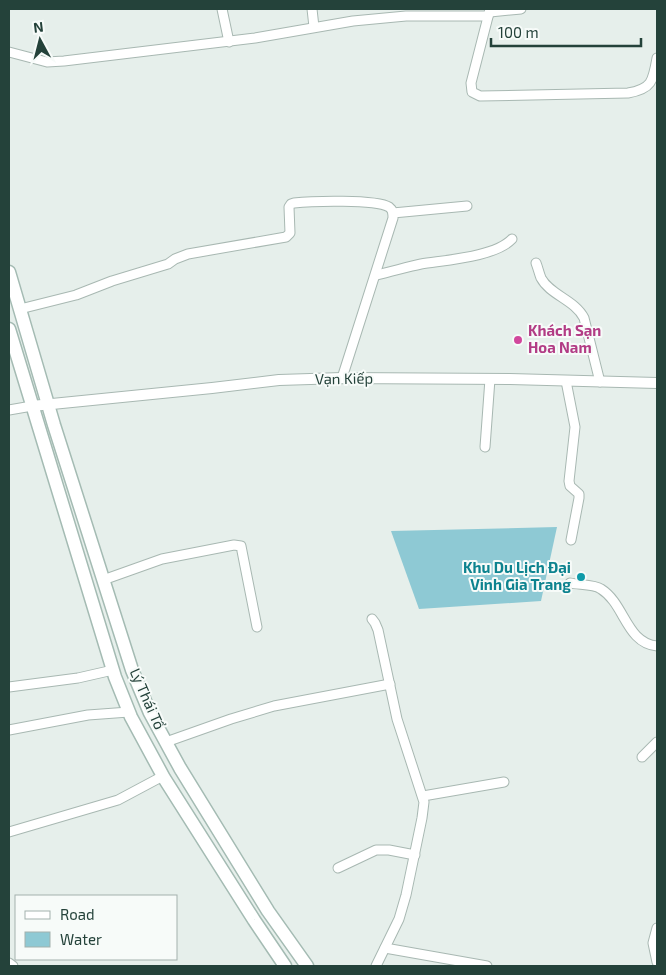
<svg xmlns="http://www.w3.org/2000/svg" width="666" height="975" font-family="'Exo 2',sans-serif">
  <style>
    .water { fill: #8ec9d4 }
    .lines { fill: none; stroke-linecap: round; stroke-linejoin: round }
    .minor-casing { stroke: #a8b8b2; stroke-width: 11 }
    .tertiary-casing { stroke: #a8b8b2; stroke-width: 12 }
    .secondary-casing { stroke: #a4bbb3; stroke-width: 15 }
    .minor { stroke: #fff; stroke-width: 9 }
    .tertiary { stroke: #fff; stroke-width: 10 }
    .secondary { stroke: #fff; stroke-width: 12 }
    .hotel-dot { fill: #d1479c; stroke: #f7fbf9; stroke-width: 2 }
    .culture-dot { fill: #0f9aa8; stroke: #f7fbf9; stroke-width: 2 }
    .labels { text-anchor: middle; stroke-width: 4; stroke-linejoin: round; paint-order: stroke }
    .hotel-label { font-size: 15px; font-weight: bold; fill: #b23c85; stroke: #f7fbf9; text-anchor: start }
    .street-label { font-size: 15px; fill: #24423a; stroke: #f7fbf9 }
    .culture-label { font-size: 15px; font-weight: bold; fill: #0d838f; stroke: #f7fbf9; text-anchor: end }
  </style>
  <rect width="100%" height="100%" fill="#e6efeb"/>
  <polygon class="water" points="557,527 541,601 419,609 391,531"/>
  <g class="lines">
    <defs>
      <g id="minor">
        <polyline points="222,9 229,42"/>
        <polyline points="312,9 314,27"/>
        <path d="M490,9L471,83L472,92L480,96L628,93C652,89 653,81 657,58"/>
        <polyline points="490,12 521,9"/>
        <polyline points="9,52 47,62 64,61 255,38 353,21 406,16 488,16"/>
        <polyline points="393,213 467,206"/>
        <path d="M536,263C538,268 539,273 541,278C550,295 575,300 584,318L600,382"/>
        <path d="M376,275C391,272 406,267 421,264C445,260 495,257 512,239"/>
        <path d="M20,309L76,295L112,281L168,264L175,259L188,254L286,237L290,233L289,207L291,204L294,203C311,201 376,199 389,207C393,210 393,213 393,218L342,378"/>
        <polyline points="566,381 575,427 569,481 570,486 579,494 579,498 571,540"/>
        <polyline points="9,410 32,406"/>
        <polyline points="485,447 490,379"/>
        <polyline points="103,580 162,559 234,545 241,546 257,627"/>
        <path d="M570,583C579,585 594,584 601,589C625,604 626,643 657,646"/>
        <polyline points="372,619 375,623 378,630 397,719 424,802 422,818 406,895 399,919 376,966"/>
        <polyline points="9,687 78,678 113,670"/>
        <polyline points="9,730 88,715 129,712"/>
        <polyline points="166,742 231,719 274,706 390,684"/>
        <polyline points="642,757 657,742"/>
        <polyline points="423,796 504,782"/>
        <polyline points="9,832 118,800 163,776"/>
        <polyline points="338,868 376,850 389,850 415,855"/>
        <polyline points="657,928 653,943 657,962"/>
        <polyline points="385,948 487,966"/>
        <polyline points="9,963 13,966"/>
      </g>
      <polyline id="tertiary" points="32,406 212,388 279,380 342,378 510,379 657,383"/>
      <g id="secondary">
        <polyline points="9,272 54,425 132,670 150,713 180,768 268,911 307,966"/>
        <polyline points="9,329 115,677 131,717 164,778 254,920 285,966"/>
      </g>
    </defs>
    <use href="#minor" class="minor-casing"/>
    <use href="#tertiary" class="tertiary-casing"/>
    <use href="#secondary" class="secondary-casing"/>
    <use href="#minor" class="minor"/>
    <use href="#tertiary" class="tertiary"/>
    <use href="#secondary" class="secondary"/>
  </g>
  <circle class="hotel-dot" cx="518" cy="340" r="5"/>
  <circle class="culture-dot" cx="581" cy="577" r="5"/>
  <g class="labels">
    <g class="hotel-label">
      <text x="528" y="336">Khách Sạn<tspan x="528" dy="17">Hoa Nam</tspan></text>
    </g>
    <g class="street-label">
      <text transform="translate(344 379) rotate(-1)" y="5">Vạn Kiếp</text>
      <text transform="translate(147 699) rotate(66)" y="5">Lý Thái Tổ</text>
    </g>
    <g class="culture-label">
      <text x="571" y="573">Khu Du Lịch Đại<tspan x="571" dy="17">Vinh Gia Trang</tspan></text>
    </g>
  </g>
  <rect width="666" height="975" fill="none" stroke="#24423a" stroke-width="20"/>
  <rect x="15" y="895" width="162" height="65" fill="#f7fbf9" stroke="#a3b1ad"/>
  <rect x="25" y="911" width="25" height="8" fill="#ffffff" stroke="#a3b1ad"/>
  <text x="60" y="920" font-size="15" fill="#24423a">Road</text>
  <rect x="25" y="932" width="25" height="15" fill="#8ec9d4" stroke="#a3b1ad"/>
  <text x="60" y="945" font-size="15" fill="#24423a">Water</text>
  <g transform="translate(40 40) rotate(353)" stroke="#f7fbf9" stroke-width="4" paint-order="stroke">
  <path d="M0-4L9 19L0 12L-9 19Z" fill="#24423a"/>
  <text y="-8" font-size="14" font-weight="bold" text-anchor="middle" fill="#24423a">N</text>
  </g>
  <path d="M491 38v8h150v-8" fill="none" stroke="#24423a" stroke-width="2.5"/>
  <text x="498" y="38" font-size="15" fill="#24423a" stroke="#f7fbf9" stroke-width="4" paint-order="stroke">100 m</text>
</svg>
